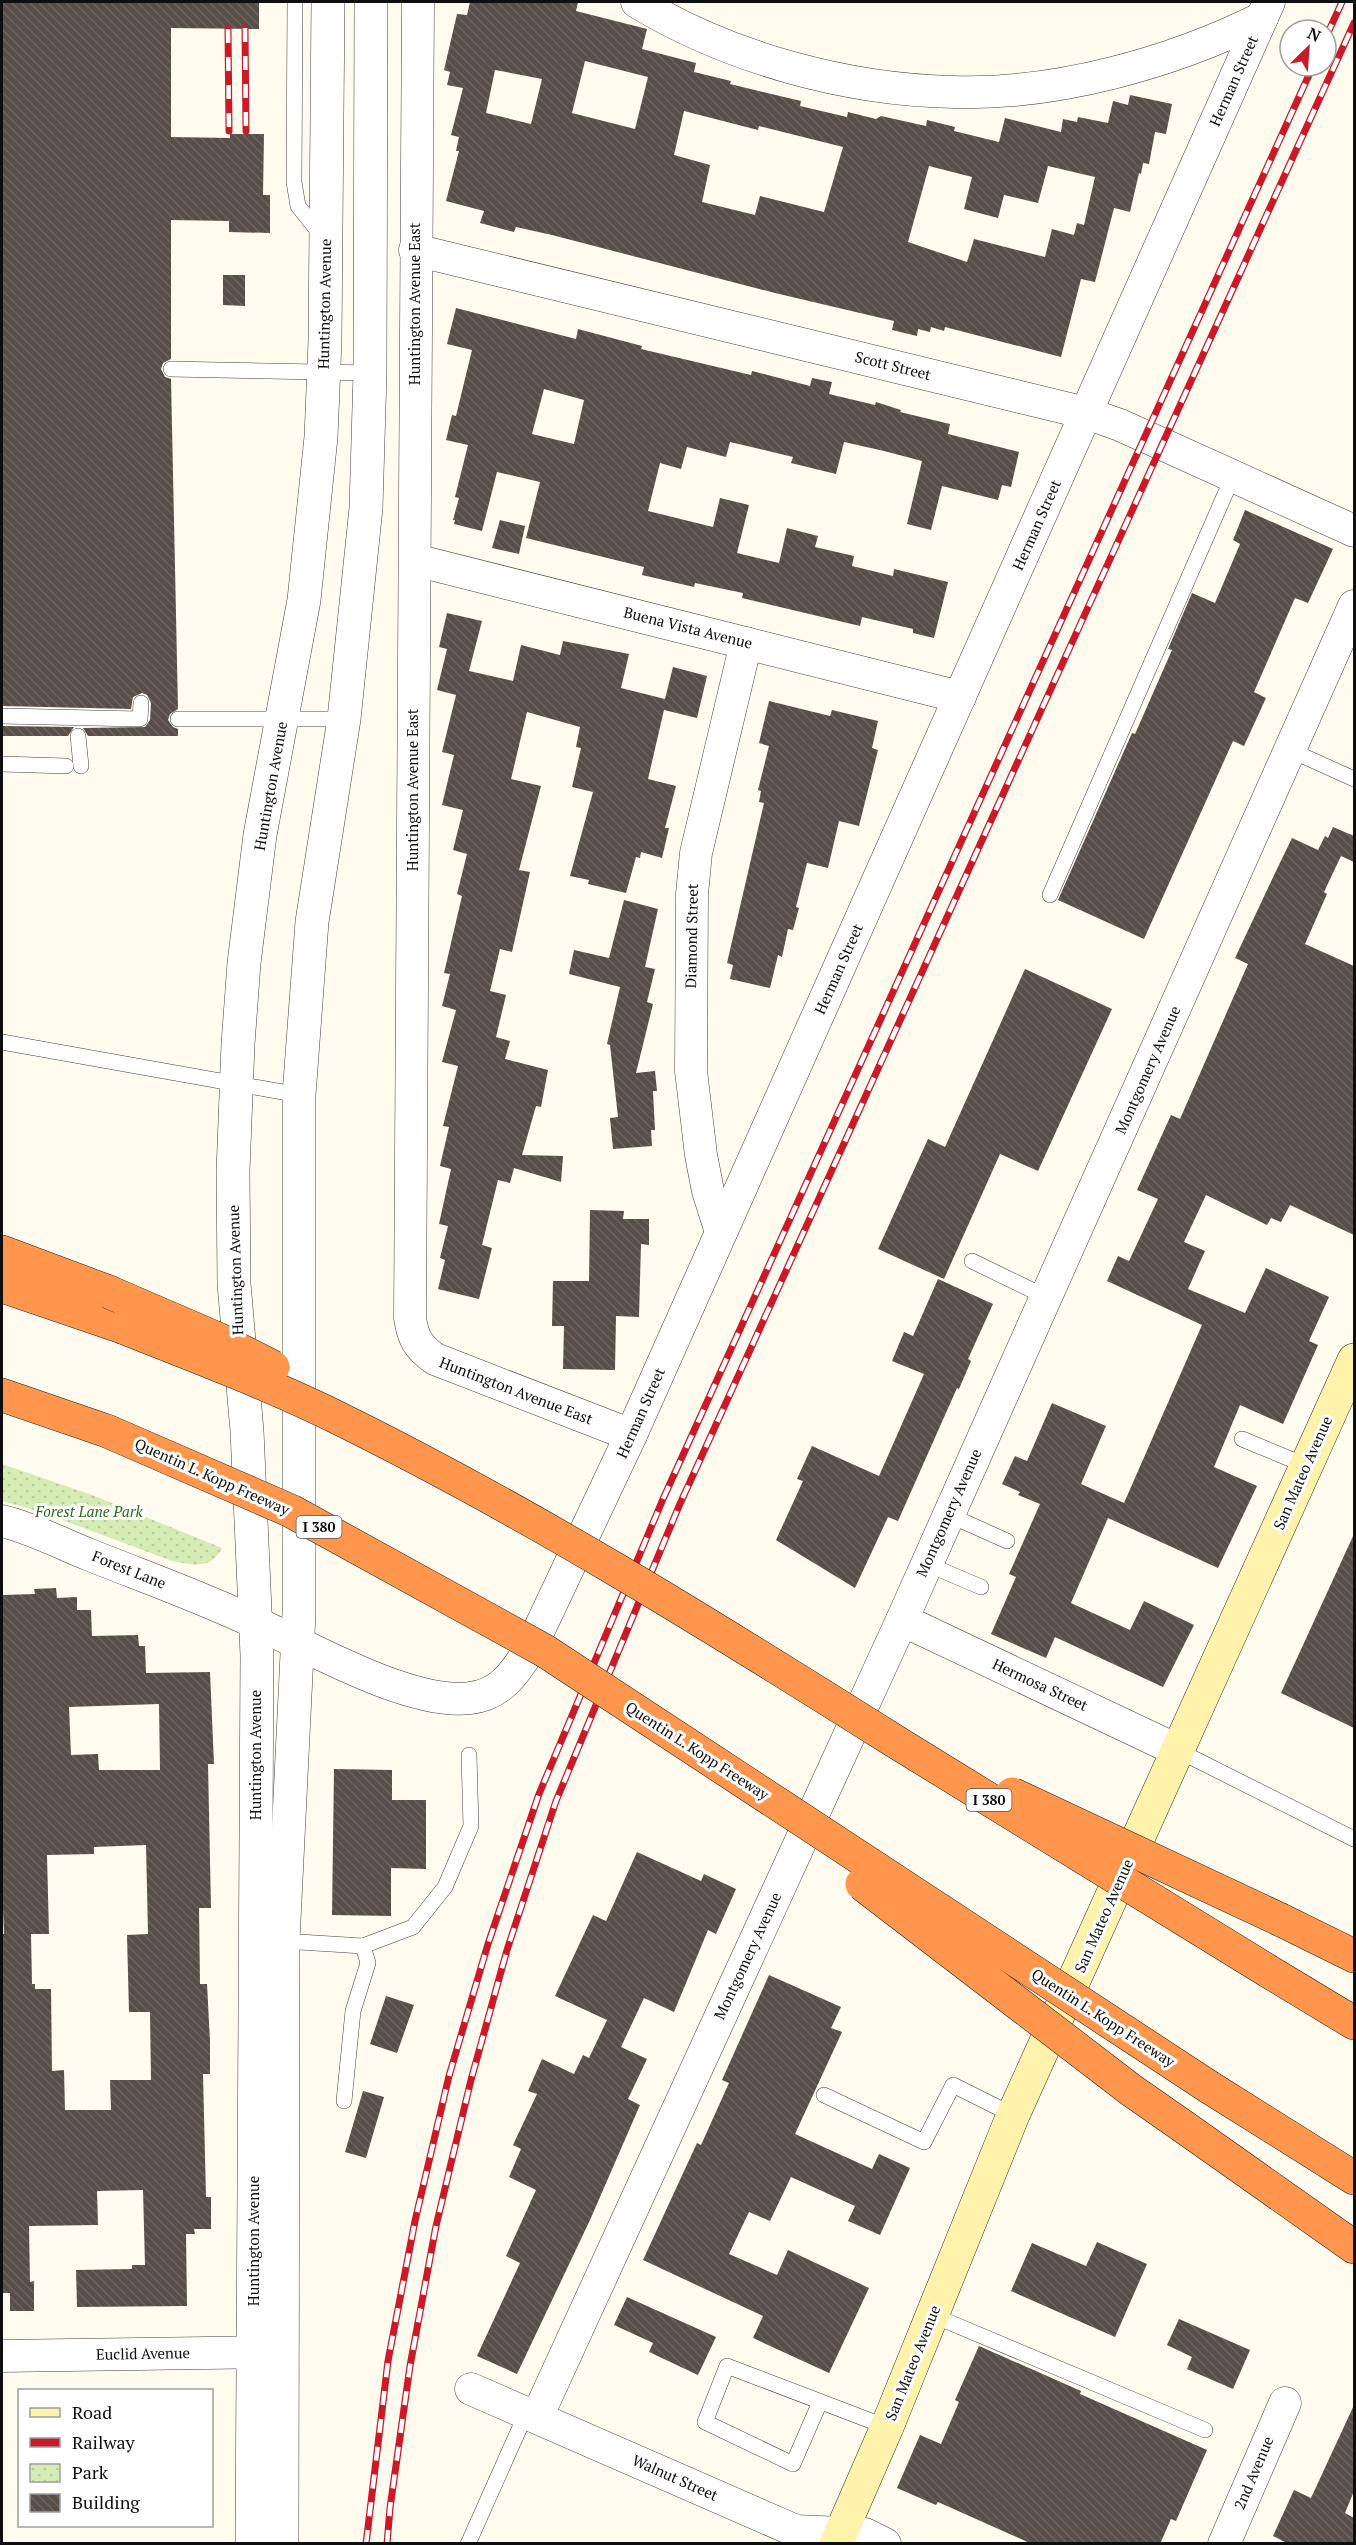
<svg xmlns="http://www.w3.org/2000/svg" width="1356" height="2545" font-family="'PT Serif',serif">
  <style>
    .park { fill: url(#park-dots) }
    .building { fill: url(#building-back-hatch); fill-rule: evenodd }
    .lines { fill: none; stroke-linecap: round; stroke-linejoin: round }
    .service-casing { stroke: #414141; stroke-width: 16 }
    .minor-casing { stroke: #414141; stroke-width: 33 }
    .tertiary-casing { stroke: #414141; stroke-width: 34 }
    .secondary-casing { stroke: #303030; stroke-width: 34 }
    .motorway-casing { stroke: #1f1f1f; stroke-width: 34 }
    .service { stroke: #fff; stroke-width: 15 }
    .minor { stroke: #fff; stroke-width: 32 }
    .tertiary { stroke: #fff; stroke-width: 33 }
    .secondary { stroke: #fff2aa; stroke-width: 33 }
    .motorway { stroke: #ff964d; stroke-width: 33 }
    .rail-casing { stroke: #cb1929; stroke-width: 7 }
    .rail { stroke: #fff; stroke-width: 4.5; stroke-dasharray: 14; stroke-linecap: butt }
    .motorway-bridge-casing { stroke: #1f1f1f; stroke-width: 34; stroke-linecap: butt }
    .motorway-bridge { stroke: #ff964d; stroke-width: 33 }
    .labels { text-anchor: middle; stroke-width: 6; stroke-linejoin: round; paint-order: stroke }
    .shield { fill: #fff; stroke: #565656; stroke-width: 1.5 }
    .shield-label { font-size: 14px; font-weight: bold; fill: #0e0e0e }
    .street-label { font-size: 15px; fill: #0e0e0e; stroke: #fff }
    .park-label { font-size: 15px; font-style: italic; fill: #2d6c18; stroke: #fff }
  </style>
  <defs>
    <pattern id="park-dots" width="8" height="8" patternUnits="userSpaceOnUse" patternTransform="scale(1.5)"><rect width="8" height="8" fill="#d5edb5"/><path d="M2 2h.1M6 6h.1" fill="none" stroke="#b6ca9a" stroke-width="1.8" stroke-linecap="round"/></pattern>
    <pattern id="building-back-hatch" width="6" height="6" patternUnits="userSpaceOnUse" patternTransform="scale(1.5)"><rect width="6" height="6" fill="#584e49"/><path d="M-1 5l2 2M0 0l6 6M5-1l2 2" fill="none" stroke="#6b635f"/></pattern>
  </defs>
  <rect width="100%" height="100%" fill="#fffbef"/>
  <path class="park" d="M2,1464L92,1495L222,1548C212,1570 192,1565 172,1561L38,1511L2,1501Z"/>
  <g class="building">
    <polygon points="2,2 259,2 259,29 171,28 171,137 230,138 230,134 264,134 263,195 270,195 270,233 229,232 229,221 171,220 171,359 163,363 161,369 165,377 171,379 178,709 170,714 168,720 173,727 178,729 178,736 88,736 83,728 145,727 150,720 151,703 147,695 142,693 133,697 131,709 2,706"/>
    <path d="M470,2H578L576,11L647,29L642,49L696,63L694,72L731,81L730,84L801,101L800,106L847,117L848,112L876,119L881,116L926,126L927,120L955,127L954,131L999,142L1005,118L1061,132L1063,119L1077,122L1078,117L1108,123L1113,101L1128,105L1130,95L1172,104L1166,134L1155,132L1149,164L1143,163L1141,174L1139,173L1130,212L1114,208L1095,282L1081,279L1061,357L945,327L944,331L931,327L930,332L918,329L917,336L892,330L894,321L775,293L552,235L516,227L514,232L480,223L484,211L446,201L459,151H456L459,137L451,135L463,88L447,85L450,72L444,70L457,14L467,15ZM585,61L648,77L635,129L572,113ZM495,70L542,79L531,124L486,113ZM684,111L758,130L759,126L843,147L824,212L760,196L755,215L702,202L710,165L674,155ZM929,166L972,177L964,209L998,218L1004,195L1038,203L1048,166L1095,177L1084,225L1077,223L1074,235L1052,229L1045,257L974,239L967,262L908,242Z"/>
    <polygon points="223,275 245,275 245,306 223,305"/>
    <path d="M456,308L576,339L578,329L642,346L641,349L751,375L752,371L810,386L812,378L832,382L829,394L875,405L876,402L901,410L900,412L950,424L948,434L1019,452L1011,487L1002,485L998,500L942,486L931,530L907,524L922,461L884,451L844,442L836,474L791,463L793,457L730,442L726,457L687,447L681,469L660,463L648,511L713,527L720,498L749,505L737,553L779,563L787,528L818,536L815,547L854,556L852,566L893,576L894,569L948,582L934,638L913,633V629L862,617L860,626L742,598L743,593L695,583L694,587L642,575L644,567L526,538L540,482L497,472L482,531L454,524L455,520H453L459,498L455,497L468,445L446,440L452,415L456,416L472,350L447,344ZM544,389L584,400L574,444L532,434Z"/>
    <polygon points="1245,510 1333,549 1308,603 1295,598 1254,692 1266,698 1244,746 1233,741 1144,939 1058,900 1132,733 1135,734 1172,650 1168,649 1192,593 1215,603 1240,544 1233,540"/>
    <polygon points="500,520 525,526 519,554 492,548"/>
    <polygon points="447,613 482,621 469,671 513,681 521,645 560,655 563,641 629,654 621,688 665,699 673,667 707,676 697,718 664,710 648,779 676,786 665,828 669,828 662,858 641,852 640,858 636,857 626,893 588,884 589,880 570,876 593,792 572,787 581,748 576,747 580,727 527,712 511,779 541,786 519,870 530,872 512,952 500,949 490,991 506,995 496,1037 510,1041 505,1059 548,1070 541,1107 536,1106 522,1155 563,1156 561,1182 514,1168 510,1183 498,1180 482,1245 492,1248 479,1299 438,1289 445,1260 440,1258 448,1226 439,1224 451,1169 440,1166 449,1127 443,1126 458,1066 442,1062 456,1010 442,1006 450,974 444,973 462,896 457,894 467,854 453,850 463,810 442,805 454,755 442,752 456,695 437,690 447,649 439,647"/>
    <polygon points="769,701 830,716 832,710 878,721 872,748 878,750 859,826 839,821 828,868 807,863 796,907 799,908 793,930 788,929 782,957 778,955 770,988 730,979 733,965 727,963 764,803 759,802 761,791 758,790 769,746 759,743"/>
    <polygon points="2,726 74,727 68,736 2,736"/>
    <polygon points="1333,827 1354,836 1354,862 1341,856 1324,892 1327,894 1305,944 1354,966 1354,1235 1290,1205 1281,1222 1271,1218 1267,1225 1206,1195 1184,1242 1205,1251 1188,1289 1245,1313 1266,1268 1329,1297 1309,1341 1318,1345 1283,1424 1240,1405 1214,1467 1257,1486 1218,1568 1108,1518 1071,1603 1130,1630 1144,1601 1194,1625 1163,1687 1055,1637 1046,1658 991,1634 1016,1577 1009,1574 1040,1504 1018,1495 1020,1492 1002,1484 1015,1456 1027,1461 1052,1403 1106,1426 1081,1484 1124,1503 1202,1325 1107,1281 1118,1256 1129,1261 1158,1199 1137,1190 1171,1115 1180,1119 1248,964 1235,958 1276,871 1292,838 1318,850 1325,836 1328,838"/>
    <polygon points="624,900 658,909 645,967 655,969 647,1002 653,1004 636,1073 655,1071 657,1091 653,1091 655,1130 651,1130 652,1146 613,1149 610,1118 618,1117 610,1045 607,1044 620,987 569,974 574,950 609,958"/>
    <polygon points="1025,969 1112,1009 1038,1171 1000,1154 944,1279 878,1249 928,1139 945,1147"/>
    <polygon points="590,1210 624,1211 623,1219 649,1219 649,1245 641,1244 639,1317 616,1316 615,1370 563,1369 564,1326 552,1326 553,1281 589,1281"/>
    <polygon points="938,1279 993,1304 968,1359 971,1361 959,1389 957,1388 898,1521 888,1517 855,1588 776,1540 803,1481 797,1479 812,1446 879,1476 924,1374 892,1361 904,1332 913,1336"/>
    <polygon points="1354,1534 1354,1728 1281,1693"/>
    <path d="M56,1588L57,1598L77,1597V1610H91L92,1636L138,1635L139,1646H145L146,1673L210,1672L214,1764H208L211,1908H199L200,1984H207L210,2041V2074H203L206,2197H211V2229H194L195,2234H186L187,2306L77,2307L76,2270L132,2269V2265H145L143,2190L97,2191L98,2225L29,2226L30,2282L34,2281V2311H10V2293H2V1934H4L2,1885V1595L35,1594L34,1589ZM159,1704L160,1770H99L98,1754L71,1755L69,1707ZM146,1845L148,1934L127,1935L129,2012H150L151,2080H110L111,2110H65L64,2070L52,2071L51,1989H35V1984H32L31,1934H49L47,1855L94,1854V1847Z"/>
    <polygon points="334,1769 392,1770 392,1800 426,1800 426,1869 391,1868 391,1916 332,1915"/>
    <polygon points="637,1852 701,1881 704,1874 736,1889 716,1934 708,1930 674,2012 644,1998 621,2047 647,2059 628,2099 640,2105 590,2220 517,2374 477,2356 520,2263 506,2256 536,2190 509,2177 521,2149 513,2145 537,2094 528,2091 542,2059 574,2074 583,2055 589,2058 607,2020 555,1996 593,1915 606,1921"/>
    <polygon points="769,1975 841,2007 831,2028 842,2032 795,2134 872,2169 879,2154 910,2168 880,2235 848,2221 855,2206 791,2177 770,2221 749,2212 729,2254 777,2275 788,2250 869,2288 829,2373 753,2338 763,2316 643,2260 697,2143 701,2145 729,2083 722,2080"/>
    <polygon points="386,1996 414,2005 397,2053 370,2044"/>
    <polygon points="363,2091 384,2097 366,2158 345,2152"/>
    <polygon points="1097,2242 1147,2264 1115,2337 1011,2291 1032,2243 1086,2266"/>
    <polygon points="627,2297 716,2337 698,2375 649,2352 653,2343 614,2325"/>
    <polygon points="1179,2319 1250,2350 1233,2389 1187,2369 1192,2357 1167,2345"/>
    <polygon points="979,2346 1081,2391 1080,2394 1207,2450 1176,2521 1171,2519 1160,2544 1032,2544 938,2502 936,2505 897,2488 920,2435 941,2444 959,2402 955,2400"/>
    <polygon points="1354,2405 1354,2491 1345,2513 1354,2518 1354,2544 1289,2544 1273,2536 1294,2490 1311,2498"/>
  </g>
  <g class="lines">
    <defs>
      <g id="service">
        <polyline points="295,2 294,182 298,206 322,236"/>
        <polyline points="171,369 370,373"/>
        <polyline points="2,716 140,719 141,703"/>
        <polyline points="178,719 344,719"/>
        <polyline points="78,736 81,766"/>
        <polyline points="1290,750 1354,779"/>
        <polyline points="2,764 66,766"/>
        <polyline points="1050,895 1233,476"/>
        <polyline points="2,1042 299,1095"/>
        <polyline points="972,1261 1046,1297"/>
        <polyline points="1242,1439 1307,1466"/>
        <polyline points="949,1515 1007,1541"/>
        <polyline points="927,1564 981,1587"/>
        <polyline points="1179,1751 1354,1839"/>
        <polyline points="283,1941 363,1946 368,1963 353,2011 344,2101"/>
        <polyline points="363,1946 413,1927 445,1887 471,1826 469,1755"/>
        <polyline points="824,2095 924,2142 953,2085 1013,2115"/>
        <polyline points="932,2315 1205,2430"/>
        <polyline points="820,2402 793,2464 705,2422 727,2366 887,2427"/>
        <polyline points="468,2544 521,2425 536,2417"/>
      </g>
      <g id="minor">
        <path d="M418,2L410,1318C413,1338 418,1347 435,1359L631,1435"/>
        <path d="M637,2C729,58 847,90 954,92C1057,95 1171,63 1262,18"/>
        <polyline points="415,250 1086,413 1120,425 1354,531"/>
        <polyline points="415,560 960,697"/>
        <polyline points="721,1232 708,1191 701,1155 691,1071 692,894 696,853 746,643"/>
        <path d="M2,1521C32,1528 62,1544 90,1555C145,1577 201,1597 254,1622C309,1647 411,1706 470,1698C500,1695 515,1673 530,1649L631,1435L1269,2"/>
        <polyline points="902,1620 1179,1751"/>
        <polyline points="2,2356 280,2352"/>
        <polyline points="471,2389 796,2531 865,2534 885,2544"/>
        <polyline points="537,2417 902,1620 1354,606"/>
        <polyline points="1224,2544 1285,2403"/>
      </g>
      <g id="tertiary">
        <polyline points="252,2544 257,1655 247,1431 234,1284 233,1171 238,1044 244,963 260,835 304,600 321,437 325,341 328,2"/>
        <polyline points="282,2544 283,1941 299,1613 299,1095 312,922 344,719 366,508 370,373 371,2"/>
      </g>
      <polyline id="secondary" points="836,2544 887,2427 1013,2115 1354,1360"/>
      <g id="motorway">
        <polyline points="2,1252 109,1292"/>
        <polyline points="2,1286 122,1327"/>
        <polyline points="2,1395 107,1431"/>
        <polyline points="1281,1920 1354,1956"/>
        <polyline points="1268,1971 1354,2023"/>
        <polyline points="1209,2087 1354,2178"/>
        <polyline points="1184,2127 1354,2247"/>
      </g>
    </defs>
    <use href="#service" class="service-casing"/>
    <use href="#minor" class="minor-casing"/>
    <use href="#tertiary" class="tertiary-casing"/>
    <use href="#secondary" class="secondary-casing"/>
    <use href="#motorway" class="motorway-casing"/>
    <use href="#service" class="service"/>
    <use href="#minor" class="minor"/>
    <use href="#tertiary" class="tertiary"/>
    <use href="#secondary" class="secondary"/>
    <use href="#motorway" class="motorway"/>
    <defs>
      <g id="rail">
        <polyline points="245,28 246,131"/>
        <polyline points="228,29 229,131"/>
        <polyline points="1326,37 1342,2"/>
        <polyline points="366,2544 388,2361 415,2221 449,2076 488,1944 539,1794 663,1499 1313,66"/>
        <polyline points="387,2544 390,2508 410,2366 436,2226 471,2080 507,1950 556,1801 679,1506 1354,23"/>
      </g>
    </defs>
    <use href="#rail" class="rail-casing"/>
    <use href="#rail" class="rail"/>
    <defs>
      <g id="motorway-bridge">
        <polyline points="109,1292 218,1339 273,1367"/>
        <path d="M122,1327C192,1355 262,1381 330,1414C526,1510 712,1626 896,1742C1020,1819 1144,1896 1268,1971"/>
        <polyline points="107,1431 291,1511 545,1651 1209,2087"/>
        <polyline points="1012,1794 1281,1920"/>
        <polyline points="862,1884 1131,2090 1184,2127"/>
      </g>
    </defs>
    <use href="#motorway-bridge" class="motorway-bridge-casing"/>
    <use href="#motorway-bridge" class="motorway-bridge"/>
  </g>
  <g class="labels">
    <g class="shield">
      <rect x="296.5" y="1516" width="45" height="22" rx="4.5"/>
      <rect x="966.5" y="1789" width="45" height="22" rx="4.5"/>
    </g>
    <g class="shield-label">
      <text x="319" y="1532">I 380</text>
      <text x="989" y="1805">I 380</text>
    </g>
    <g class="street-label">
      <text transform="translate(1234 81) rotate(-66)" y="5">Herman Street</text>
      <text transform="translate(325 304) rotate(-89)" y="5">Huntington Avenue</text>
      <text transform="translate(415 304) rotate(-90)" y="5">Huntington Avenue East</text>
      <text transform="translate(893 366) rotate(14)" y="5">Scott Street</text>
      <text transform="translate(1037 525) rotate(-66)" y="5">Herman Street</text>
      <text transform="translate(688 628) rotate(14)" y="5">Buena Vista Avenue</text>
      <text transform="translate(271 786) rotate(-80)" y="5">Huntington Avenue</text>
      <text transform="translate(413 790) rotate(-90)" y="5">Huntington Avenue East</text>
      <text transform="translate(692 936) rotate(-89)" y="5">Diamond Street</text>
      <text transform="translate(839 969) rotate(-66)" y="5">Herman Street</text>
      <text transform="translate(1148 1070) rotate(-66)" y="5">Montgomery Avenue</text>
      <text transform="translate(236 1270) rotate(-92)" y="5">Huntington Avenue</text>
      <text transform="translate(516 1391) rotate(21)" y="5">Huntington Avenue East</text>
      <text transform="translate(641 1413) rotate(-66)" y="5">Herman Street</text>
      <text transform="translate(1303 1473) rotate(-66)" y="5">San Mateo Avenue</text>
      <text transform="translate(212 1477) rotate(24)" y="5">Quentin L. Kopp Freeway</text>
      <text transform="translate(949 1513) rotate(-66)" y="5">Montgomery Avenue</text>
      <text transform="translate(129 1570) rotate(22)" y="5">Forest Lane</text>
      <text transform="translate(1040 1685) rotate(25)" y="5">Hermosa Street</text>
      <text transform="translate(697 1751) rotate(33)" y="5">Quentin L. Kopp Freeway</text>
      <text transform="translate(256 1755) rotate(-90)" y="5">Huntington Avenue</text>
      <text transform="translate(1104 1916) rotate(-66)" y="5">San Mateo Avenue</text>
      <text transform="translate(748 1956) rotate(-65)" y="5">Montgomery Avenue</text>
      <text transform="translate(1103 2018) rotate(33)" y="5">Quentin L. Kopp Freeway</text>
      <text transform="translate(254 2241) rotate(-90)" y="5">Huntington Avenue</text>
      <text transform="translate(143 2354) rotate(-1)" y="5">Euclid Avenue</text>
      <text transform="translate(913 2363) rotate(-68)" y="5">San Mateo Avenue</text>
      <text transform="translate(1254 2473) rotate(-67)" y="5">2nd Avenue</text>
      <text transform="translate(675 2478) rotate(24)" y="5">Walnut Street</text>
    </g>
    <g class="park-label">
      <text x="89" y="1517">Forest Lane Park</text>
    </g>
  </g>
  <rect width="1356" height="2545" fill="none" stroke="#0e0e0e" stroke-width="6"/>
  <rect x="18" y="2389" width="195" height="138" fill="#ffffff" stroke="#9f9f9f" stroke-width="1.5"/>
  <rect x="30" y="2408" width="30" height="9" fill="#fff2aa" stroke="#9f9f9f" stroke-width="1.5"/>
  <text x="72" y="2419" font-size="18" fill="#0e0e0e">Road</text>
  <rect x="30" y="2438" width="30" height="9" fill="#cb1929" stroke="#9f9f9f" stroke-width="1.5"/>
  <text x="72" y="2449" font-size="18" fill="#0e0e0e">Railway</text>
  <rect x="30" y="2464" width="30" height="18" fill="url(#park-dots)" stroke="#9f9f9f" stroke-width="1.5"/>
  <text x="72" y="2479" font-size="18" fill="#0e0e0e">Park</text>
  <rect x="30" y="2494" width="30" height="18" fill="url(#building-back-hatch)" stroke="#9f9f9f" stroke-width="1.5"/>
  <text x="72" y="2509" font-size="18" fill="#0e0e0e">Building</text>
  <g transform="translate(1308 48) rotate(25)"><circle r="28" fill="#ffffff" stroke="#9f9f9f" stroke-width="1.5"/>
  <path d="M0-4.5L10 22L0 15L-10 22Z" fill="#cb1929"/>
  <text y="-9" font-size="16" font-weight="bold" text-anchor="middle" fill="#0e0e0e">N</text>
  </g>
</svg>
